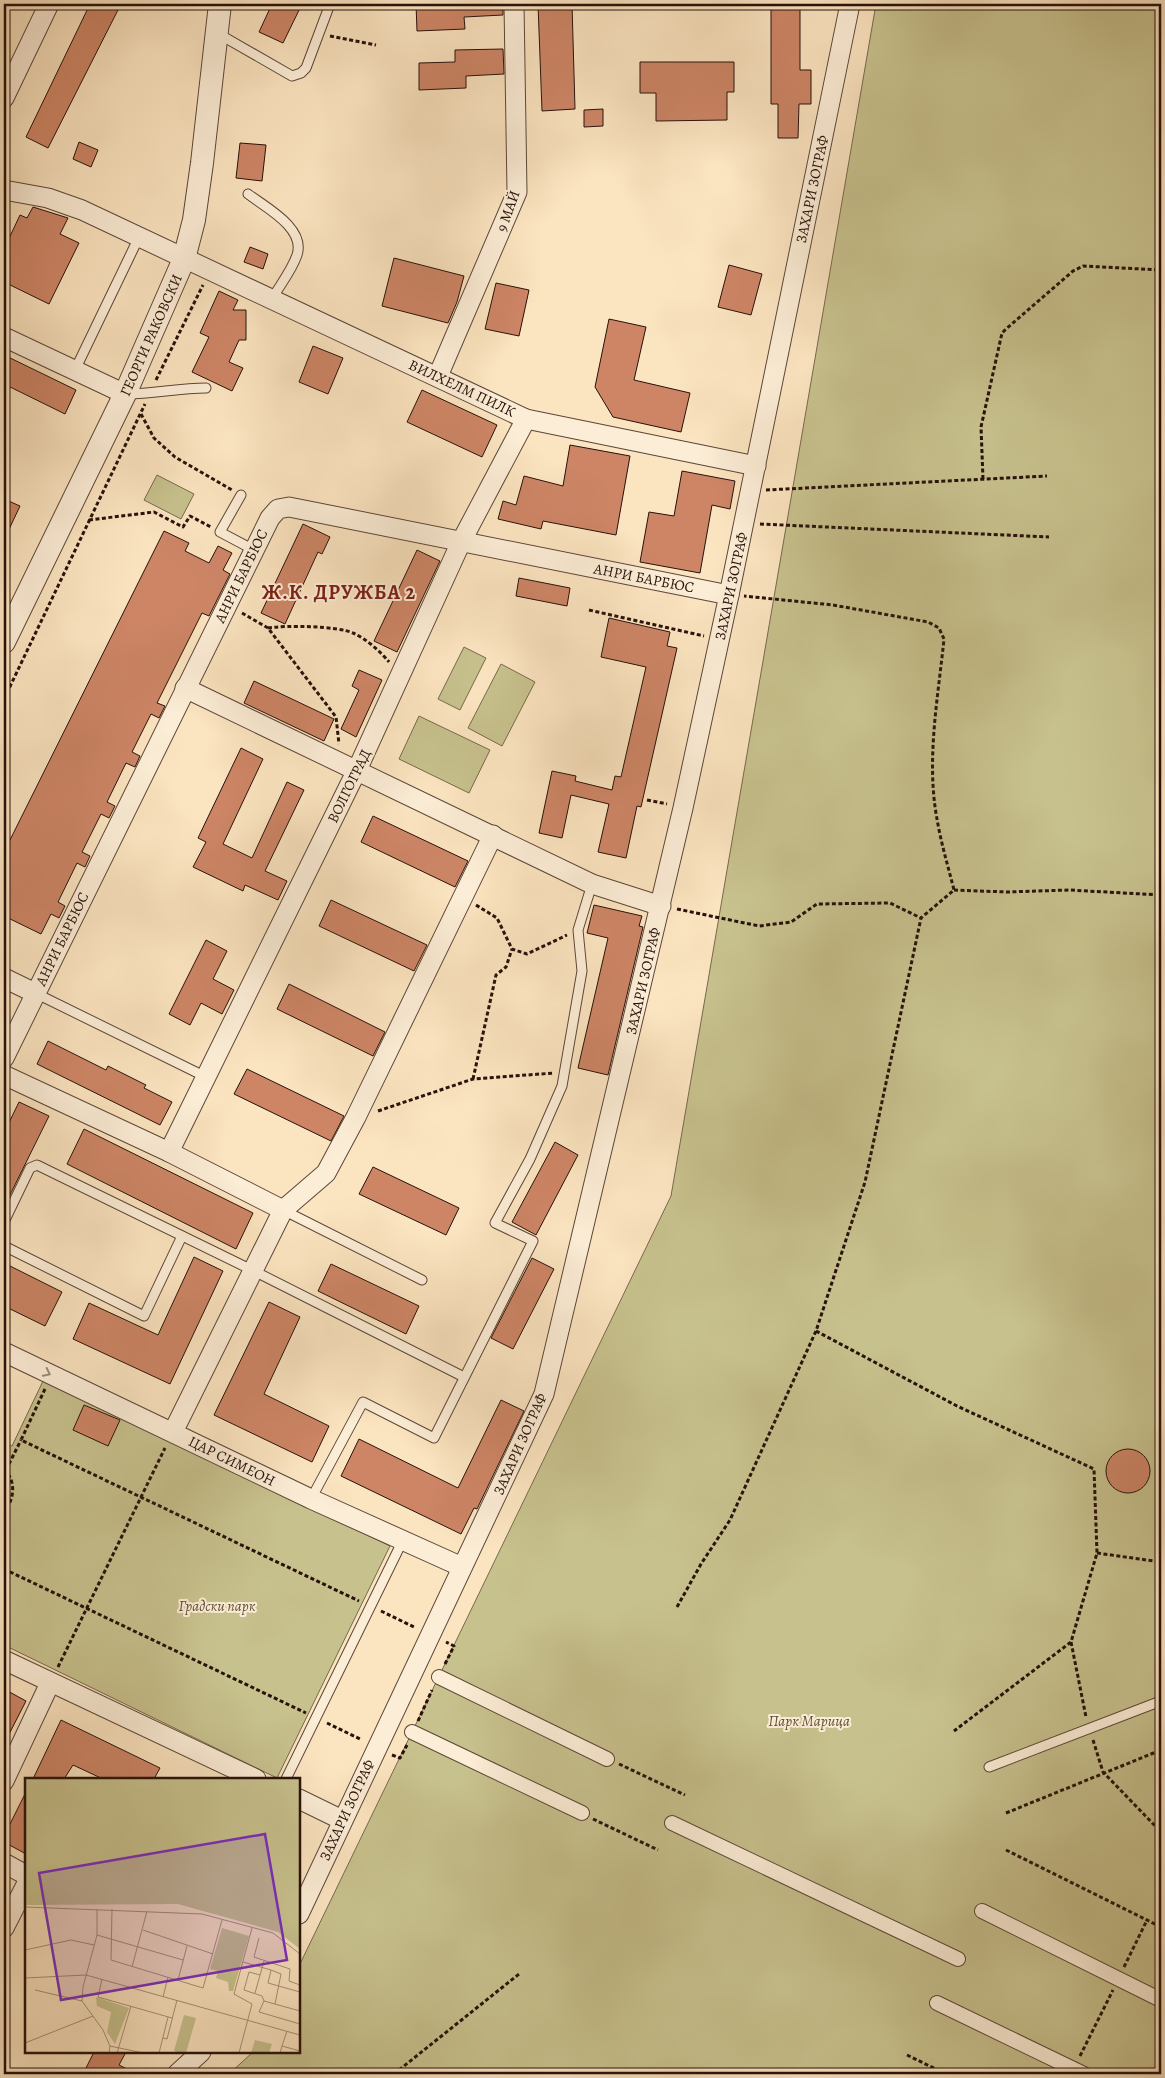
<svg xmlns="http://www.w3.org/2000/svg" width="1165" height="2078" font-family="Alegreya,serif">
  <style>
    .green { fill: #c7c18d; stroke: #77694c }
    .building { fill: #cd8566; stroke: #27110a }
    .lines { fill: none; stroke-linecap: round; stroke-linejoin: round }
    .service-casing { stroke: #5c4638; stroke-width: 11 }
    .pedestrian-casing { stroke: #5c4638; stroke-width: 16 }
    .minor-casing { stroke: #5c4638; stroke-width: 21 }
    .tertiary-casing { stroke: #5c4638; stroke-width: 24 }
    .path { stroke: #27110a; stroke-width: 3; stroke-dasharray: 4 2.5; stroke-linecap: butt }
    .service { stroke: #fcedd6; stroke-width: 9 }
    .pedestrian { stroke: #fcedd6; stroke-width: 14 }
    .minor { stroke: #fcedd6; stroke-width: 19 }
    .tertiary { stroke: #fcedd6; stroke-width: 22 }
    .oneway { stroke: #9c8a7a }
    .labels { text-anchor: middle; stroke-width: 4; stroke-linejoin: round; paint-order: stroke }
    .street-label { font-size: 15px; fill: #27110a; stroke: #fcedd6 }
    .park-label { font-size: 15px; font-style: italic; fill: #5f4f38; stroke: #fcedd6 }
    .district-label { font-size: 20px; font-weight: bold; letter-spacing: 1px; fill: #7a1f14; stroke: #fcedd6 }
    .inset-road { fill: none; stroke: #a69077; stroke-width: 1 }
    .view { fill: #7b2cbf; fill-opacity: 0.15; stroke: #7b2cbf; stroke-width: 2.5 }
    .inset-edge { fill: none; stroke: #27110a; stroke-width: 2.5 }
  </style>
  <rect width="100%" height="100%" fill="#fbe4c0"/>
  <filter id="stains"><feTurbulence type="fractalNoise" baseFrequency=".004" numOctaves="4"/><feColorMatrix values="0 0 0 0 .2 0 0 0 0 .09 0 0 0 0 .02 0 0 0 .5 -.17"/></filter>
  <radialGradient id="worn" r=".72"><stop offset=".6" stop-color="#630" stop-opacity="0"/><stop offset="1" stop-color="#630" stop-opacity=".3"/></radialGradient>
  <g class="green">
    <polygon points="876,4 1161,4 1161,2074 229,2074 253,2052 299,2052 299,1966 671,1196"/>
    <polygon points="157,475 194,494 181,519 144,500"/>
    <polygon points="464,647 486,658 460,710 438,699"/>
    <polygon points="501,664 535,682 502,746 468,728"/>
    <polygon points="419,716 490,750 469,793 399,759"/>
    <polygon points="43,1381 390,1546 277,1778 4,1645 4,1442 12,1446"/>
  </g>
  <g class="building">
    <polygon points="90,4 121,4 48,148 26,137"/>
    <polygon points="272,4 302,4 283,43 259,32"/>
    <polygon points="416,4 503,4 503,15 464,17 465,29 417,31"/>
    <polygon points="538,4 572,4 575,109 542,111"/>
    <polygon points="771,4 800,4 800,70 811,70 811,104 799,104 798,138 778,138 778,104 771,104"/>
    <polygon points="503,49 504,74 466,76 466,88 419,90 419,63 455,62 455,50"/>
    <polygon points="640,62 734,62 734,92 727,92 727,120 656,121 656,93 640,93"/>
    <polygon points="603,109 603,126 584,127 584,110"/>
    <polygon points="79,142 98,150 91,167 73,159"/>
    <polygon points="240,143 266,145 262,181 236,178"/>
    <polygon points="33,207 68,218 60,234 79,243 49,304 4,282 4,249 20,215 27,218"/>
    <polygon points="250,247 268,254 263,269 244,262"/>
    <polygon points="394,258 464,276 457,302 448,323 382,306"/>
    <polygon points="729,265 762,274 751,315 718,307"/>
    <polygon points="496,283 529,290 519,336 485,329"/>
    <polygon points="219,291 238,300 233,310 246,310 246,340 239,340 229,362 243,368 232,391 192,372 209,337 200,333"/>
    <polygon points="609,319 646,327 634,380 690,393 681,432 613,417 595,387"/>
    <polygon points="313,346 343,358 328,394 299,382"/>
    <polygon points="4,355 76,390 65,414 4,384"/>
    <polygon points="422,390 497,425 482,457 407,422"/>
    <polygon points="570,445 630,456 616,535 543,521 541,529 498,519 503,501 516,505 524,476 563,486"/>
    <polygon points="682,471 735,481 730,509 712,505 700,573 640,562 649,512 674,516"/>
    <polygon points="4,499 20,506 4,540"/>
    <polygon points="303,524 330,537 322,554 318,552 285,624 261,613"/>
    <polygon points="164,531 189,543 185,551 209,563 218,546 232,553 223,570 230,574 209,616 202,613 157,703 165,706 159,718 151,714 132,752 140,756 135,767 126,763 107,802 115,806 109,818 101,814 82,852 90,856 85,867 77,863 58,902 65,906 59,918 51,914 41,934 4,916 4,852"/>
    <polygon points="417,550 440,561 397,652 374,641"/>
    <polygon points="519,578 570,588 567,606 516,596"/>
    <polygon points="609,618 670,632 667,646 677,648 641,807 637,806 626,858 598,852 609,804 571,795 562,838 539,833 552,771 576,776 575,781 612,790 615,776 621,777 646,667 601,657"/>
    <polygon points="359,670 382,680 356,737 341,729 359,690 352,686"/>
    <polygon points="254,681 334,719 324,741 244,703"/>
    <polygon points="241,748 263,759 223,844 252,858 287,782 304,790 265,871 287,881 278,900 245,885 243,891 193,867 206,842 198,838"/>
    <polygon points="373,816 468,861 455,887 361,842"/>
    <polygon points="331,900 427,945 414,971 319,926"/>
    <polygon points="594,905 642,916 639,926 643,927 608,1075 578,1068 608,938 587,933"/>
    <polygon points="206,940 227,951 213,979 234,990 222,1014 201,1003 190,1025 169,1014"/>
    <polygon points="289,984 385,1032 373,1056 277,1009"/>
    <polygon points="48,1041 106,1070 108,1066 146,1085 144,1088 172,1102 160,1125 37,1064"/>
    <polygon points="247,1069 344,1116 331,1141 234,1094"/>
    <polygon points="19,1102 49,1116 4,1207 4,1133"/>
    <polygon points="84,1129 253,1213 236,1249 67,1164"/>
    <polygon points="555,1142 578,1155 536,1235 512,1222"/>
    <polygon points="373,1167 459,1208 446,1235 359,1194"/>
    <polygon points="194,1257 223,1271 170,1384 73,1339 89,1303 158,1335"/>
    <polygon points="532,1258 554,1269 513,1349 491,1338"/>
    <polygon points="4,1263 62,1292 45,1326 4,1306"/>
    <polygon points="331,1264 419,1306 406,1334 318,1291"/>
    <polygon points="269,1302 300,1317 264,1394 329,1426 312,1462 214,1415"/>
    <polygon points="501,1400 524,1411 477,1509 474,1508 461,1534 341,1476 359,1439 458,1488"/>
    <polygon points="84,1405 120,1420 108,1446 73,1430"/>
    <circle cx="1128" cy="1471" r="22"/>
    <polygon points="4,1689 26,1701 4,1744"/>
    <polygon points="61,1720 160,1768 154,1779 103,1779 73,1765 64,1779 33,1779"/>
    <polygon points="26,1792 26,1854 4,1842 6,1832"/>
    <polygon points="94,2052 126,2052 119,2065 137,2074 83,2074"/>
  </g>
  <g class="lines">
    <defs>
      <g id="service">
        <polyline points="217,33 292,76 301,73 306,68 330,4"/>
        <path d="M248,194C265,207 306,228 297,255C292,270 280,285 272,299"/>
        <polyline points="75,370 139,237"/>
        <path d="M127,394C153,394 179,388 206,388"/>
        <polyline points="241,495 220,532 254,550"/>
        <polyline points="35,993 206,1077"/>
        <polyline points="283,1210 422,1280"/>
        <polyline points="4,1222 30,1168 37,1165 252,1270 464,1377"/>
        <polyline points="4,1246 144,1316 182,1236"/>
        <polyline points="311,1499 363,1402 434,1438 533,1241 495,1223 530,1159 562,1086 582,971 578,930 592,884"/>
        <polyline points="989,1767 1161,1701"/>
        <polyline points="286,1779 403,1540"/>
      </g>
      <g id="pedestrian">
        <polyline points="439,1677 607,1759"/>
        <polyline points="412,1732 582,1813"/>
        <polyline points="672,1823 958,1959"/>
        <polyline points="982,1911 1161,2000"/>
        <polyline points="937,2003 1084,2074"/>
      </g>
      <g id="minor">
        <polyline points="4,98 49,4"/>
        <polyline points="4,190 48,198 82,210 526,419 756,466"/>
        <polyline points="4,337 125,394"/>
        <polyline points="438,376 517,192 514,4"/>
        <polyline points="185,688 592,884 661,906"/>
        <polyline points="4,978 35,993"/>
        <polyline points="4,1058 270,518 278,509 289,507 729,595"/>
        <polyline points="4,1075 169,1152 283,1210"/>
        <polyline points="169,1152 357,770 461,542 526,419"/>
        <polyline points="4,1352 311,1499 462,1567"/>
        <polyline points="173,1432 283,1210 326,1173 356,1117 493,835"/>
        <polyline points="4,1660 256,1779"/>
        <polyline points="4,1781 50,1683"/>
        <polyline points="299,1799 342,1820"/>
        <polyline points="4,1863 26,1875"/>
        <polyline points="299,1914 544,1394 683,808 729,595 850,4"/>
        <polyline points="4,1928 26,1885"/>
        <polyline points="177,2074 201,2052"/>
      </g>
      <polyline id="tertiary" points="4,642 125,394 184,259 194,220 202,163 220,4"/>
    </defs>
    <use href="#service" class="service-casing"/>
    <use href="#pedestrian" class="pedestrian-casing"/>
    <use href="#minor" class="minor-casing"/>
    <use href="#tertiary" class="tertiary-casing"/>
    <g class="path">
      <polyline points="330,36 376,45"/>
      <polyline points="156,380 203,285"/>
      <polyline points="141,414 154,438 175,457 232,490"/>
      <polyline points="983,479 981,427 1002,333 1006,329 1073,271 1083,266 1161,270"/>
      <polyline points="766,490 1047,476"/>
      <polyline points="89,520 154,512 183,527 190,516 211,527"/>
      <polyline points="760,524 1049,537"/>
      <polyline points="589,610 704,636"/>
      <polyline points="242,613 268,628 336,717 339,744"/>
      <path d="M268,628C285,625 338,626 353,633C365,638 380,651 389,662"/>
      <polyline points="4,699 145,404"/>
      <polyline points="647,800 667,804"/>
      <polyline points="954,890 1007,892 1069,890 1161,895"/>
      <polyline points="476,905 497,918 512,949 527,954 567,935"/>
      <polyline points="677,909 759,926 791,922 817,904 890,903 921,918"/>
      <polyline points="473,1079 496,975 506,967 512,949"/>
      <polyline points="378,1111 473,1079 554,1073"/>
      <polyline points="816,1331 957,1406 1094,1469 1097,1553 1071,1642 954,1731"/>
      <polyline points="45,1389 21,1440 359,1601"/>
      <path d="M4,1469C17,1482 14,1499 4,1513"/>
      <polyline points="6,1470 21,1440"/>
      <polyline points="1097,1553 1161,1562"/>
      <polyline points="4,1569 306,1713"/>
      <path d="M677,1607L701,1564L730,1520L816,1331L865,1182L921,918L954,890C948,866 941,843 937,819C926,760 938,698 944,639L939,628L928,622L833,605L744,596"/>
      <polyline points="381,1611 416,1628"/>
      <polyline points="1071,1642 1086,1717"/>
      <polyline points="445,1664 454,1646 446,1642"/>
      <polyline points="58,1667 165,1448"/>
      <polyline points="418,1721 432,1690"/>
      <polyline points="327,1723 362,1740"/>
      <polyline points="1093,1740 1103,1772 1161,1832"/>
      <polyline points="392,1755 400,1758 407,1745"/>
      <polyline points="619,1764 685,1795"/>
      <polyline points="1006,1813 1161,1750"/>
      <polyline points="593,1819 658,1850"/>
      <polyline points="1006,1850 1161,1927"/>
      <polyline points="1124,1967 1147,1920"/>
      <polyline points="907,2055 946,2074"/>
      <polyline points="1080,2056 1113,1990"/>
      <polyline points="394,2074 519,1974"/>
    </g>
    <use href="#service" class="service"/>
    <use href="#pedestrian" class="pedestrian"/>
    <use href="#minor" class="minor"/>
    <use href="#tertiary" class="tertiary"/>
  </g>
  <defs><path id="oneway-chevron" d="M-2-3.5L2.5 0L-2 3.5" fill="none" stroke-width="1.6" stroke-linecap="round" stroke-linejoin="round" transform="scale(1.25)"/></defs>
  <use class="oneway" href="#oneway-chevron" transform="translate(47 1373) rotate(26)"/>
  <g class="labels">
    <g class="street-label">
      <text transform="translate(812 189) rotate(-78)" y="5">ЗАХАРИ ЗОГРАФ</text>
      <text transform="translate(508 211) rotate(-70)" y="5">9 МАЙ</text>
      <text transform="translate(151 335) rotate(-66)" y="5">ГЕОРГИ РАКОВСКИ</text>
      <text transform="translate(462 388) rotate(25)" y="5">ВИЛХЕЛМ ПИЛК</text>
      <text transform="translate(241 576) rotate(-64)" y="5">АНРИ БАРБЮС</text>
      <text transform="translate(644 578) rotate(11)" y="5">АНРИ БАРБЮС</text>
      <text transform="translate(731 586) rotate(-78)" y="5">ЗАХАРИ ЗОГРАФ</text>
      <text transform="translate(349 786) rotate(-64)" y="5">ВОЛГОГРАД</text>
      <text transform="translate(62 939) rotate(-64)" y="5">АНРИ БАРБЮС</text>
      <text transform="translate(643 981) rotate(-77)" y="5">ЗАХАРИ ЗОГРАФ</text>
      <text transform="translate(520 1444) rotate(-66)" y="5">ЗАХАРИ ЗОГРАФ</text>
      <text transform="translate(232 1461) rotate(26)" y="5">ЦАР СИМЕОН</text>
      <text transform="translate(347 1810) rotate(-65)" y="5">ЗАХАРИ ЗОГРАФ</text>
    </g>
    <g class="park-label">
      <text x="217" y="1611">Градски парк</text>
      <text x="809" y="1726">Парк Марица</text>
    </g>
    <g class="district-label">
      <text x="339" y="599">Ж.К. ДРУЖБА 2</text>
    </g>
  </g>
  <g transform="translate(25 1778)">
    <rect width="275" height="275" fill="#fbe4c0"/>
    <path d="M0,0H275V171L253,154L153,126L0,127ZM197,150L224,158L208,213H204L203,204L191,200L193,193L185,191ZM71,219L104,230L90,266L82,254L86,234L72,228ZM159,237L171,240L161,275H154L149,273ZM230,262L247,266L244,275H226Z" fill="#c7c18d"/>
    <path class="inset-road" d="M0,129L177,136L248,155L275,176M72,131V157L58,209L57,223L78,252L85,268L84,275M87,131L86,182L178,210L197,142M118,152L188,176M72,157L158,182M234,160L229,179L265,191L264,203L275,207M0,172L46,162L69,167M218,184L246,192L243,205L275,214M107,189L122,133M246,192L256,196L250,226M235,197L224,194L219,212L237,218L239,223L234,234L275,246M0,200L61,197L275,257M77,201L73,219L147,240M153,202L162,168M10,212L57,223M230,215L239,183M138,219L143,199M239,223L275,233M138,260L142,261L152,222M0,265L68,238M85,268L118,275M257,268L262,253M92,275L106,228M134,275L143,239M214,275L227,226L209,216L227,150M255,275L257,268L275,273"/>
    <path class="view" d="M240,56L262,182L36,222L14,95Z"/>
    <rect width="275" height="275" class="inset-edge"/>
  </g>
  <rect width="1165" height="2078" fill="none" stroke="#fbe4c0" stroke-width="20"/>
  <rect x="5" y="5" width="1155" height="2068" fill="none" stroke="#27110a" stroke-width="2.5"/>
  <rect x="10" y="10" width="1145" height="2058" fill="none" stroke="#27110a"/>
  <rect width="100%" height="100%" filter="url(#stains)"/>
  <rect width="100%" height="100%" fill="url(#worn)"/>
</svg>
